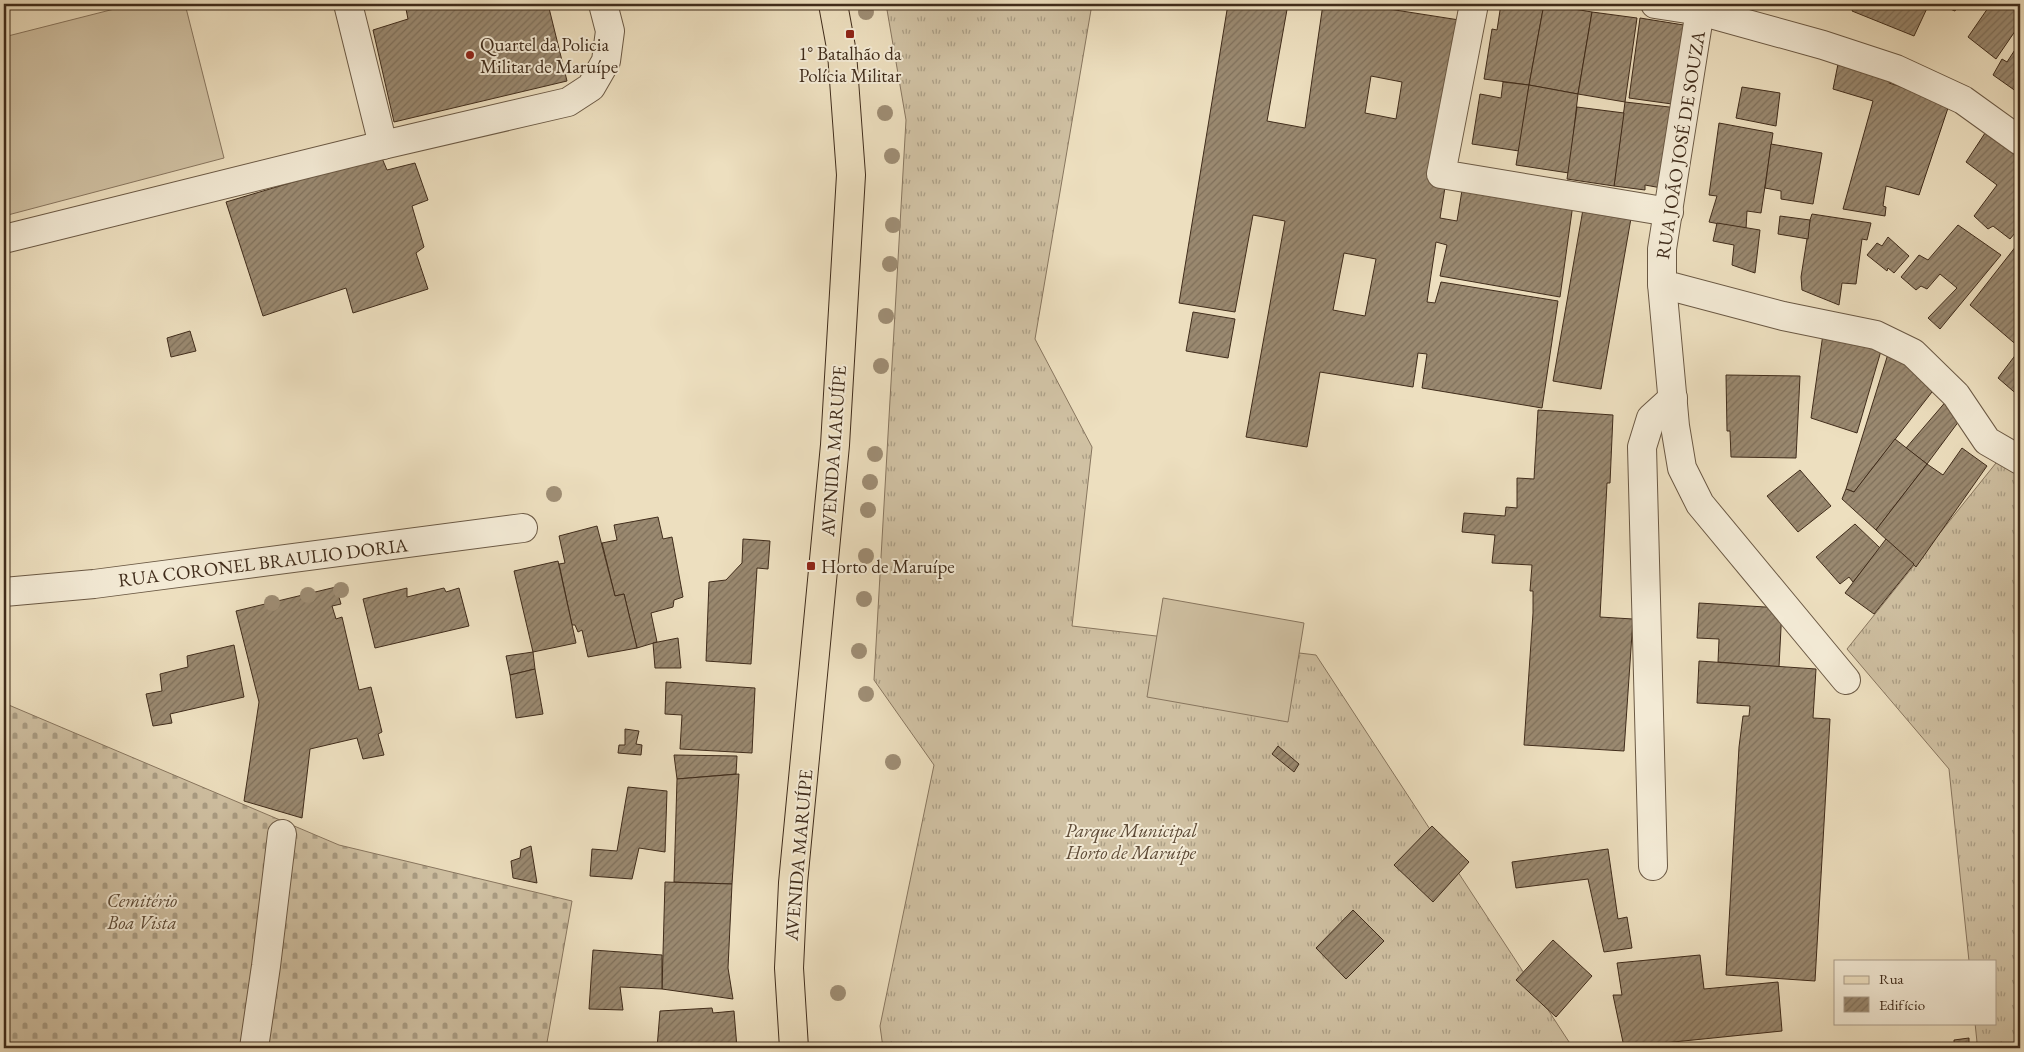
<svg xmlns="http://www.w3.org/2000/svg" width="2024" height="1052" font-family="'EB Garamond',serif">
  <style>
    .grass { fill: url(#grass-tufts); stroke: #88765f }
    .cemetery { fill: url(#cemetery-stones); stroke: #88765f }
    .pitch { fill: #d0c1a3; stroke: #88765f }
    .building { fill: url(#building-hatch); stroke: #402c1b; fill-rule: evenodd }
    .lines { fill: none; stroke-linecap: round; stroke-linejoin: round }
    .minor-casing { stroke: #6b5944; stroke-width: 30 }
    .major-casing { stroke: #402c1b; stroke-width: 30 }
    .minor { stroke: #f3ead5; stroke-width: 28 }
    .major { stroke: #eddfbf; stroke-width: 28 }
    .tree { fill: #9e8d74 }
    .poi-dot { fill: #8f2418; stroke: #f3ead5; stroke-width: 2 }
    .labels { text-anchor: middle; stroke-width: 4; stroke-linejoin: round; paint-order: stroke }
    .poi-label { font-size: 19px; fill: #402c1b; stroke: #f3ead5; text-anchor: start }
    .street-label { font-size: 19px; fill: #402c1b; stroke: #f3ead5 }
    .park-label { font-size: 19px; font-style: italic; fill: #5d4a36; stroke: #f3ead5 }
  </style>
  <defs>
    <pattern id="grass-tufts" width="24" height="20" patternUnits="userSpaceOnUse" patternTransform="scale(1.25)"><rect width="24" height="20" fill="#d0c1a3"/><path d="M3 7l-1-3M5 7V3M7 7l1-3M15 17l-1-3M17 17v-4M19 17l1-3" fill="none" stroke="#aa9d84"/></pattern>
    <pattern id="cemetery-stones" width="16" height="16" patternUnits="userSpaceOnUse" patternTransform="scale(1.25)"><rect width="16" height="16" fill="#d0c1a3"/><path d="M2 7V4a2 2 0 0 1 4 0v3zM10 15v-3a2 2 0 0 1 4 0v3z" fill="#aa9d84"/></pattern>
    <pattern id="building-hatch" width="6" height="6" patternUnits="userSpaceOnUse" patternTransform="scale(1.25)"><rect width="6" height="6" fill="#9a8970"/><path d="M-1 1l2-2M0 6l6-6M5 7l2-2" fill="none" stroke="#7f705b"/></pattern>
  </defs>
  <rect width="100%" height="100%" fill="#eddfbf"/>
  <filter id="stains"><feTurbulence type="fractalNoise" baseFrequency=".004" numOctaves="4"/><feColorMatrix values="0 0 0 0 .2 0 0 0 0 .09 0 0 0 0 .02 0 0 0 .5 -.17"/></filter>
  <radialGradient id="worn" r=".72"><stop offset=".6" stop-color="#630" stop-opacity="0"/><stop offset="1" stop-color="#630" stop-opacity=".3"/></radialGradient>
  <g class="grass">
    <polygon points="886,4 1092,4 1035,339 1092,447 1072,626 1316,655 1573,1048 883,1048 880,1026 934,765 874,680 906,120"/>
    <polygon points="2000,458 2020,467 2020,1048 1961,1048 1977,1042 1975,1023 1995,1023 1995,961 1969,961 1949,769 1847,649"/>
  </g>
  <polygon class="cemetery" points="4,703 339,845 572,901 546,1048 4,1048"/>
  <g class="pitch">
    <polygon points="134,4 185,4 224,158 4,216 4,37"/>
    <polygon points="1163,598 1304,623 1288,722 1147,697"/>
  </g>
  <g class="building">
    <polygon points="405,4 548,4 567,81 394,122 373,30 408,19"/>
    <path d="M1228,4H1288L1267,121L1305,128L1323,4H1357L1472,22L1440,218L1457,221L1464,178L1574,197L1560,297L1440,276L1447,245L1436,242L1427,302L1435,303L1441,282L1558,301L1542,408L1422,388L1427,354L1418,353L1413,387L1320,372L1307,447L1246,437L1285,221L1253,215L1235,312L1179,303ZM1371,76L1402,82L1396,119L1365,113ZM1344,253L1376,259L1365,316L1333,310Z"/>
    <polygon points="1501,4 1544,4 1529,85 1484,79 1492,29 1497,30"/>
    <polygon points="1544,4 1592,12 1578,94 1529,85"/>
    <polygon points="1855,4 1929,4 1914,36 1852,11"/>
    <polygon points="1938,4 1959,4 1955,11"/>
    <polygon points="1981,4 2020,4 2020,24 1996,59 1968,37 1988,8"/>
    <polygon points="1592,12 1637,18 1625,102 1578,94"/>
    <polygon points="1640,18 1690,26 1679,105 1629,98"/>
    <polygon points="2020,42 2020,94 1993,75 2002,59 2007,62"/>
    <polygon points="1839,59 1893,74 1889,83 1950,102 1919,195 1886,186 1883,206 1886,207 1885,216 1843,209 1873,101 1833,89"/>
    <polygon points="1503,82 1529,85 1519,151 1472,144 1480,94 1501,98"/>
    <polygon points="1529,85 1578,94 1569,173 1516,165"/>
    <polygon points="1742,87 1780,93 1776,126 1736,118"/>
    <polygon points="1625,102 1678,108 1667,189 1645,185 1645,190 1614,186"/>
    <polygon points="1577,107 1624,113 1614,186 1567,179"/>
    <polygon points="1719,123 1773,133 1761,213 1747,211 1746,229 1709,222 1717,196 1709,195"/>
    <polygon points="1989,127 2020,148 2020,227 2010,239 1993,226 1988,229 1974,216 1997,185 1966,162"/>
    <polygon points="1771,144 1822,153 1813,204 1781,199 1781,191 1765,188"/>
    <polygon points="381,156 387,170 415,163 428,200 412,206 424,247 416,253 428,289 353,313 346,288 263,316 226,202"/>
    <polygon points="1585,198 1633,207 1601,389 1553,381"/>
    <polygon points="1812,214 1871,223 1867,240 1862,239 1856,284 1842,283 1839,305 1802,290 1801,277 1810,220"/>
    <polygon points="1780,216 1810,220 1808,239 1778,234"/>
    <polygon points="1717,223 1760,230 1755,273 1732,265 1734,245 1713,241"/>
    <polygon points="1958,225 2001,255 1940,329 1928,318 1957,288 1940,274 1927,289 1921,286 1916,290 1901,277 1919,255 1928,260"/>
    <polygon points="1888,237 1909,256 1894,273 1888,268 1887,271 1867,255 1877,243 1882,246"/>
    <polygon points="2020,241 2020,348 1970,305"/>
    <polygon points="1193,312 1235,319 1228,358 1186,351"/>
    <polygon points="1824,327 1883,344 1857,433 1811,418"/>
    <polygon points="190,331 196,351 171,357 167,338"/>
    <polygon points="2020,349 2020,397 1998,378"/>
    <polygon points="1888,354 1939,383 1854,492 1846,489"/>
    <polygon points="1726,375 1800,376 1796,458 1731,457 1730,431 1727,431"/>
    <polygon points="1948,399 1959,421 1927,464 1906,448"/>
    <polygon points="1538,410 1613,415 1610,483 1607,483 1600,617 1633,619 1624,751 1524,745 1533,613 1533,591 1530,591 1532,565 1492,563 1495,535 1462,532 1464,513 1505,516 1506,507 1517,508 1517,478 1534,479"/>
    <polygon points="1895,439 1927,464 1876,530 1842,499 1846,489 1854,492"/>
    <polygon points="1962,448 1987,466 1916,567 1876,530 1927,464 1943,475"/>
    <polygon points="1800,470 1831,506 1798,532 1767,496"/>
    <polygon points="658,517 663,539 672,537 683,597 674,600 673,607 651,613 657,642 637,648 624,594 615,596 602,543 617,540 614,525"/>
    <polygon points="1855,524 1880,548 1853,582 1849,577 1840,584 1816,557"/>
    <polygon points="597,526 615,596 624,594 637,648 588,657 582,630 578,632 575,625 572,625 559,564 565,563 559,536"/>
    <polygon points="743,539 770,541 768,569 757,568 751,664 706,661 709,582 726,580 742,563"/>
    <polygon points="1886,539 1914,564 1874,614 1845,593"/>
    <polygon points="558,561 576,643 533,652 514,571"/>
    <polygon points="336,587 341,604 332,606 336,619 342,617 359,690 371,687 382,732 378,734 384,755 363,759 357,738 310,749 302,818 244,801 259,702 236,611"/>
    <polygon points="407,588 407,597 444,588 446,592 459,588 469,626 375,648 363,599"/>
    <polygon points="1699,603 1782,608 1779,667 1718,662 1719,639 1697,638"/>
    <polygon points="678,638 681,668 655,668 653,643"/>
    <polygon points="234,645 244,697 170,714 172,723 153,726 146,694 162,691 160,674 188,667 187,656"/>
    <polygon points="533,652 535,669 510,675 506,656"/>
    <polygon points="1699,661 1816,669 1813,718 1830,719 1815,981 1726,975 1739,747 1743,716 1749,716 1750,706 1697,703"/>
    <polygon points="535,669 543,714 516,718 510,675"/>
    <polygon points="666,682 755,688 752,753 680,749 682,715 665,714"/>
    <polygon points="625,729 639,731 636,744 642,745 641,755 618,753 619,745 625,745"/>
    <polygon points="1278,746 1299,764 1294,772 1272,754"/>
    <polygon points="674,755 737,756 736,774 677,779"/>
    <polygon points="739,774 732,884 674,882 677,779"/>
    <polygon points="628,787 667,791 665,852 639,848 632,879 590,876 592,849 617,851"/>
    <polygon points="1432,826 1469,862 1433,902 1394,865"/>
    <polygon points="531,846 537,883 513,878 511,861 520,858 521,850"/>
    <polygon points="1608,849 1618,919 1627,917 1632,948 1604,952 1588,879 1516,888 1512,862"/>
    <polygon points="665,882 732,884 728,968 733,999 662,989"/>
    <polygon points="1353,910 1384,941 1346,979 1316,948"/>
    <polygon points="1553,940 1592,976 1556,1017 1516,980"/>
    <polygon points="593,950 662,955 662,989 620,987 623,1010 589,1009"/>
    <polygon points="1700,955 1704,989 1778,982 1782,1031 1624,1047 1613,995 1622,995 1617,963"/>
    <polygon points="712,1008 713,1013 734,1011 737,1048 657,1048 660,1011"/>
    <polygon points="1969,1038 1969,1048 1954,1048 1954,1040"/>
  </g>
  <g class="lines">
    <defs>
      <g id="minor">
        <polyline points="348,4 383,145"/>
        <polyline points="1474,4 1441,174 1669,212"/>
        <polyline points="1655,4 1700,11 1823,45 1896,69 1963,100 2020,141"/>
        <polyline points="1701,4 1662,249 1662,284 1783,316 1876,335 1913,353 1956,395 1987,441 2020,460"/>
        <polyline points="4,239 383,145 568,102 591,87 606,61 610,31 603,4"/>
        <polyline points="1662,284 1675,426 1682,468 1700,504 1846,680"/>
        <polyline points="4,592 94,584 523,528"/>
        <polyline points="1653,866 1642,447 1651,418 1673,398"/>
        <polyline points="254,1048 266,966 282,834"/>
      </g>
      <polyline id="major" points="794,1048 789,968 793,883 835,445 851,175 842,53 833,4"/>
    </defs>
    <use href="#minor" class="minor-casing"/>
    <use href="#major" class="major-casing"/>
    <use href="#minor" class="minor"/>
    <use href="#major" class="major"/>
  </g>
  <g class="tree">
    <circle cx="866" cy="12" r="8"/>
    <circle cx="885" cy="113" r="8"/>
    <circle cx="892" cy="156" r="8"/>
    <circle cx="893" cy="225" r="8"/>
    <circle cx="890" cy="264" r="8"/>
    <circle cx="886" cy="316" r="8"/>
    <circle cx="881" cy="366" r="8"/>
    <circle cx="875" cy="454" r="8"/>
    <circle cx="870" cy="482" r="8"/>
    <circle cx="554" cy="494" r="8"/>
    <circle cx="868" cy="510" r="8"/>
    <circle cx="866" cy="556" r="8"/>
    <circle cx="341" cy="590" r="8"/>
    <circle cx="308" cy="595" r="8"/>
    <circle cx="864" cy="599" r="8"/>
    <circle cx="272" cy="603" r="8"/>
    <circle cx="859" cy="651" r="8"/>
    <circle cx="866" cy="694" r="8"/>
    <circle cx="893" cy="762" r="8"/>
    <circle cx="838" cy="993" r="8"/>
  </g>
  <g class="poi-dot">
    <rect x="845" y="29" width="10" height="10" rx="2.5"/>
    <circle cx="470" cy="55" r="5"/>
    <rect x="806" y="561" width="10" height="10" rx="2.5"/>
  </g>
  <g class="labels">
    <g class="poi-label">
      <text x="480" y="51">Quartel da Policia<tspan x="480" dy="22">Militar de Maruípe</tspan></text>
      <text x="850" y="60" text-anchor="middle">1° Batalhão da<tspan x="850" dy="22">Polícia Militar</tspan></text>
      <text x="821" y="573">Horto de Maruípe</text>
    </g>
    <g class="street-label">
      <text transform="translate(1680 145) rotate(-81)" y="7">RUA JOÃO JOSÉ DE SOUZA</text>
      <text transform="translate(833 451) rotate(-86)" y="7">AVENIDA MARUÍPE</text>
      <text transform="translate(263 562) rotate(-7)" y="7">RUA CORONEL BRAULIO DORIA</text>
      <text transform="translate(798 855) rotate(-85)" y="7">AVENIDA MARUÍPE</text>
    </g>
    <g class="park-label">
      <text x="1131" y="837">Parque Municipal<tspan x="1131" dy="22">Horto de Maruípe</tspan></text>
      <text x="142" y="907">Cemitério<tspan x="142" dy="22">Boa Vista</tspan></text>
    </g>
  </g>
  <rect width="2024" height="1052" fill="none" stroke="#eddfbf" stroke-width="20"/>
  <rect x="5" y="5" width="2014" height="1042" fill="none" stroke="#402c1b" stroke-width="2.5"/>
  <rect x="10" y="10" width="2004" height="1032" fill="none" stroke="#402c1b"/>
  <rect x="1834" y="960" width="162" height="65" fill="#f3ead5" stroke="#ab9e8b"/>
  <rect x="1844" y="976" width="25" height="8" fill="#eddfbf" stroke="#ab9e8b"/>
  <text x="1879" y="984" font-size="15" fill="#402c1b">Rua</text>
  <rect x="1844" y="997" width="25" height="15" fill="url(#building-hatch)" stroke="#ab9e8b"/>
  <text x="1879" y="1010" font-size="15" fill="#402c1b">Edifício</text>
  <rect width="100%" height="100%" filter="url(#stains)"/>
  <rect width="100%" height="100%" fill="url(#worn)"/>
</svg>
